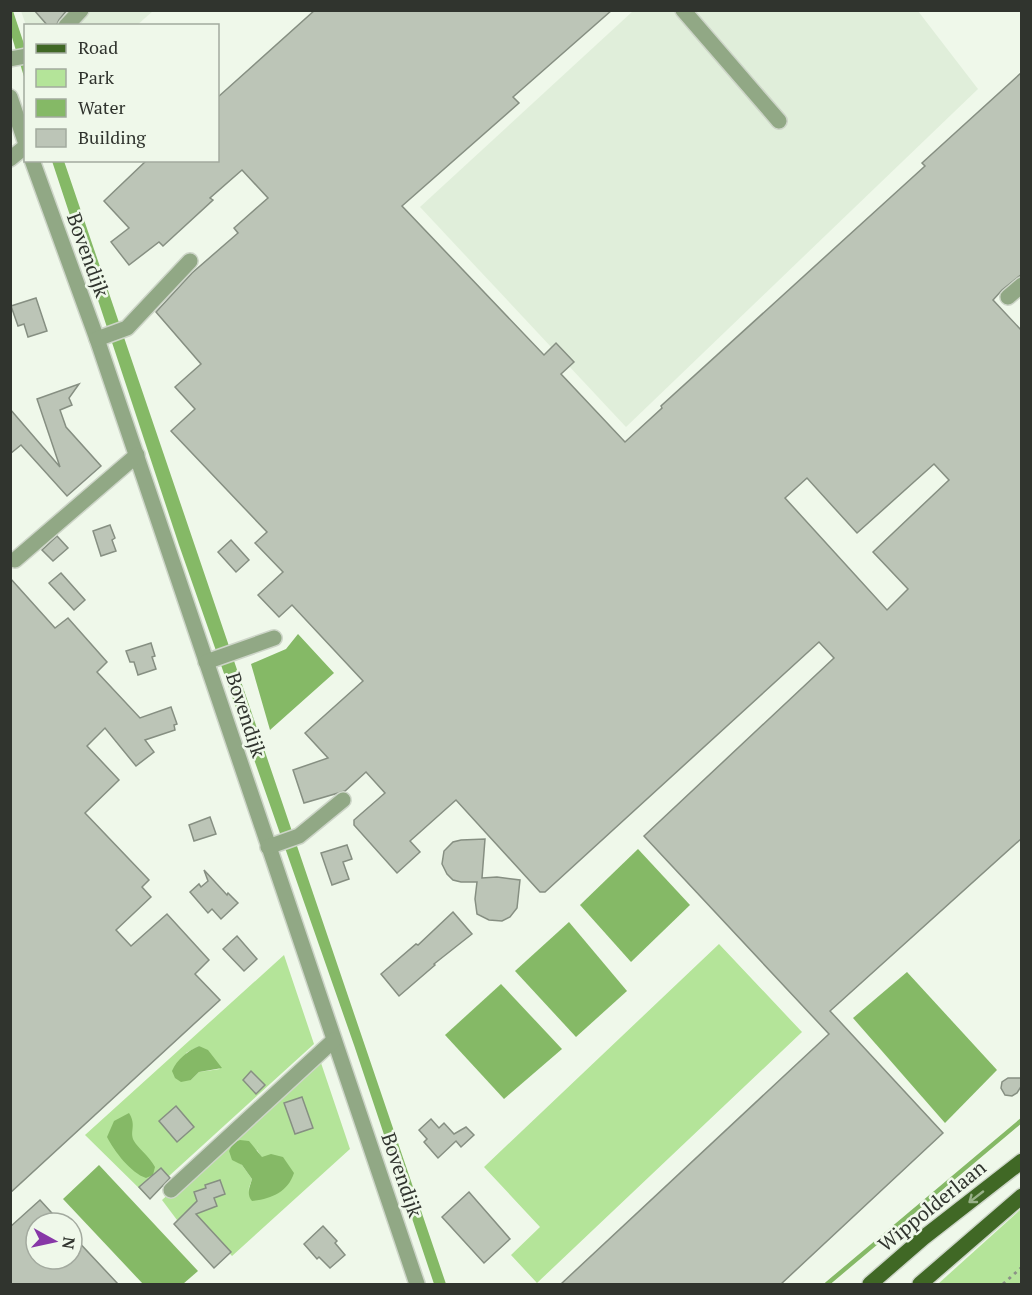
<svg xmlns="http://www.w3.org/2000/svg" width="1032" height="1295" font-family="'PT Serif',serif">
  <style>
    .built { fill: #e0eeda }
    .green { fill: #b4e499; fill-rule: evenodd }
    .water { fill: #85b966 }
    .lines { fill: none; stroke-linecap: round; stroke-linejoin: round }
    .stream { stroke: #85b966; stroke-width: 4.5 }
    .building { fill: #bcc5b7; stroke: #868f82; stroke-width: 1.5; fill-rule: evenodd }
    .minor-casing { stroke: #cdd5c8; stroke-width: 18 }
    .major-casing { stroke: #cdd5c8; stroke-width: 18 }
    .path { stroke: #8c9288; stroke-width: 3; stroke-dasharray: 3 4.5; stroke-linecap: butt }
    .minor { stroke: #91a885; stroke-width: 15 }
    .major { stroke: #406825; stroke-width: 15 }
    .oneway { stroke: #98b088 }
    .labels { text-anchor: middle; stroke-width: 5; stroke-linejoin: round; paint-order: stroke }
    .street-label { font-size: 20px; fill: #30342e; stroke: #eff8ea }
  </style>
  <rect width="100%" height="100%" fill="#eff8ea"/>
  <g class="built">
    <polygon points="21,11 153,11 136,26 26,25"/>
    <polygon points="633,11 918,11 978,89 626,427 420,207"/>
  </g>
  <g class="green">
    <polygon points="719,944 802,1032 537,1283 511,1255 540,1227 484,1167"/>
    <path d="M284,955L314,1044L147,1196L85,1135ZM199,1046L220,1069L199,1072L191,1080L186,1053Z"/>
    <path d="M319,1057L350,1149L232,1256L195,1215L177,1220L162,1200ZM257,1150L262,1158L248,1191L252,1179L242,1165L235,1160Z"/>
    <polygon points="1021,1209 1021,1284 938,1284"/>
  </g>
  <g class="water">
    <polygon points="10,11 13,11 25,47 25,80 11,34"/>
    <polygon points="52,161 64,161 446,1284 434,1284 354,1045 179,545"/>
    <polygon points="298,634 334,673 270,730 251,664 286,649"/>
    <polygon points="638,849 690,905 631,962 580,905"/>
    <polygon points="569,922 627,991 576,1037 515,971"/>
    <polygon points="907,972 997,1070 945,1123 853,1018"/>
    <polygon points="501,984 562,1049 504,1099 445,1035"/>
    <path d="M199,1046L208,1050L222,1068L199,1072L191,1080L181,1082L175,1078L172,1071C177,1059 188,1051 199,1046Z"/>
    <path d="M129,1113C137,1126 129,1131 134,1141C138,1148 149,1156 155,1167L153,1175L146,1178C131,1173 114,1151 107,1137L114,1121Z"/>
    <path d="M240,1140L249,1141L262,1157L271,1154L283,1157L294,1173C288,1192 271,1199 252,1201C246,1194 250,1187 252,1179L242,1165L232,1160L229,1151L233,1143Z"/>
    <polygon points="99,1165 198,1271 183,1284 143,1284 63,1199"/>
  </g>
  <g class="lines">
    <polyline class="stream" points="827,1284 1022,1120"/>
  </g>
  <g class="building">
    <polygon points="34,10 67,10 59,20 56,26 48,26"/>
    <path d="M315,10H612L513,97L519,103L402,206L544,355L556,343L574,362L561,374L625,442L662,408L661,406L925,166L922,163L1022,72V274L1002,290L993,300L1022,331V838L830,1011L943,1133L781,1284H561L829,1034L644,836L834,658L819,642L545,892H540L456,800L410,841L420,852L397,873L354,825V820L385,793L366,772L345,791L304,803L293,770L328,758L305,733L363,681L292,605L279,617L258,595L283,572L255,543L267,532L171,431L195,409L175,387L201,364L156,312L192,273L238,233L234,228L268,198L242,170L210,198L213,200L163,246L159,242L129,265L111,242L129,228L104,201L147,160H218V97ZM934,464L949,480L873,552L908,589L887,610L785,498L807,478L857,533Z"/>
    <polygon points="36,298 47,331 28,337 24,324 18,326 11,306"/>
    <polygon points="79,384 69,398 72,405 60,410 66,427 101,466 67,496 21,445 10,454 10,409 60,467 37,399"/>
    <polygon points="110,525 115,538 112,540 116,551 101,556 93,531"/>
    <polygon points="57,536 68,548 53,561 42,550"/>
    <polygon points="231,540 249,560 236,572 218,552"/>
    <polygon points="61,573 85,600 74,610 49,583"/>
    <polygon points="10,578 55,628 68,618 107,662 97,672 140,718 171,707 177,724 174,725 175,730 145,740 154,752 136,766 105,728 87,746 119,780 85,813 149,880 142,887 151,897 116,930 131,946 167,914 209,960 195,974 220,1000 10,1193"/>
    <polygon points="151,643 155,656 152,657 156,669 138,675 134,662 130,662 126,651"/>
    <polygon points="210,817 216,834 194,841 189,825"/>
    <polygon points="485,839 482,878 497,877 520,880 517,908 510,917 502,921 489,920 477,914 475,899 477,882 461,882 453,880 447,874 442,864 444,851 453,842 461,840"/>
    <polygon points="347,845 352,859 343,862 349,879 332,885 321,853"/>
    <polygon points="204,870 227,895 228,893 238,903 221,919 212,909 208,913 190,892 199,884 201,887 208,881"/>
    <polygon points="453,912 472,934 434,964 435,965 399,996 381,974 416,944 418,945"/>
    <polygon points="237,936 257,959 244,971 223,949"/>
    <polygon points="251,1071 265,1085 256,1094 243,1080"/>
    <polygon points="1008,1078 1022,1078 1022,1085 1017,1093 1012,1096 1005,1095 1001,1088 1002,1082"/>
    <polygon points="302,1097 313,1128 295,1134 284,1103"/>
    <polygon points="176,1106 194,1127 177,1142 159,1121"/>
    <polygon points="431,1119 439,1128 444,1123 454,1134 466,1127 474,1135 461,1147 456,1141 438,1158 424,1142 427,1139 419,1130"/>
    <polygon points="161,1168 170,1178 150,1199 139,1187"/>
    <polygon points="220,1180 225,1194 214,1198 217,1206 196,1214 231,1252 214,1268 174,1224 197,1201 194,1192 206,1188 205,1185"/>
    <polygon points="469,1192 510,1239 484,1263 442,1217"/>
    <polygon points="40,1200 61,1223 36,1223 36,1259 72,1259 72,1235 118,1284 10,1284 10,1227"/>
    <polygon points="323,1226 337,1241 335,1243 345,1255 330,1268 319,1257 317,1259 304,1244"/>
  </g>
  <g class="lines">
    <defs>
      <g id="minor">
        <polyline points="683,10 779,121"/>
        <polyline points="66,26 81,10"/>
        <polyline points="10,59 26,56"/>
        <polyline points="10,97 26,144"/>
        <polyline points="10,159 26,146"/>
        <polyline points="32,160 97,339 417,1284"/>
        <polyline points="1008,297 1022,285"/>
        <polyline points="97,339 127,328 190,261"/>
        <polyline points="15,560 137,455"/>
        <polyline points="206,662 274,638"/>
        <polyline points="268,847 299,836 343,800"/>
        <polyline points="171,1190 334,1040"/>
      </g>
      <g id="major">
        <polyline points="870,1284 923,1238 1022,1161"/>
        <polyline points="920,1284 1022,1196"/>
      </g>
    </defs>
    <use href="#minor" class="minor-casing"/>
    <use href="#major" class="major-casing"/>
    <polyline class="path" points="1003,1284 1022,1267"/>
    <use href="#minor" class="minor"/>
    <use href="#major" class="major"/>
  </g>
  <defs><path id="oneway-shaft" d="M-6 0H5M1.5-3L5.5 0L1.5 3" fill="none" stroke-width="1.6" stroke-linecap="round" stroke-linejoin="round" transform="scale(1.5)"/></defs>
  <use class="oneway" href="#oneway-shaft" transform="translate(976 1197) rotate(142)"/>
  <g class="labels">
    <g class="street-label">
      <text transform="translate(88 255) rotate(70)" y="7">Bovendijk</text>
      <text transform="translate(246 715) rotate(72)" y="7">Bovendijk</text>
      <text transform="translate(402 1175) rotate(71)" y="7">Bovendijk</text>
      <text transform="translate(932 1206) rotate(-39)" y="7">Wippolderlaan</text>
    </g>
  </g>
  <rect width="1032" height="1295" fill="none" stroke="#30342e" stroke-width="24"/>
  <rect x="24" y="24" width="195" height="138" fill="#eff8ea" stroke="#a3aa9f" stroke-width="1.5"/>
  <rect x="36" y="44" width="30" height="9" fill="#406825" stroke="#a3aa9f" stroke-width="1.5"/>
  <text x="78" y="54" font-size="18" fill="#30342e">Road</text>
  <rect x="36" y="69" width="30" height="18" fill="#b4e499" stroke="#a3aa9f" stroke-width="1.5"/>
  <text x="78" y="84" font-size="18" fill="#30342e">Park</text>
  <rect x="36" y="99" width="30" height="18" fill="#85b966" stroke="#a3aa9f" stroke-width="1.5"/>
  <text x="78" y="114" font-size="18" fill="#30342e">Water</text>
  <rect x="36" y="129" width="30" height="18" fill="#bcc5b7" stroke="#a3aa9f" stroke-width="1.5"/>
  <text x="78" y="144" font-size="18" fill="#30342e">Building</text>
  <g transform="translate(54 1241) rotate(98)"><circle r="28" fill="#eff8ea" stroke="#a3aa9f" stroke-width="1.5"/>
  <path d="M0-4.5L10 22L0 15L-10 22Z" fill="#8737a7"/>
  <text y="-9" font-size="16" font-weight="bold" text-anchor="middle" fill="#30342e">N</text>
  </g>
</svg>
